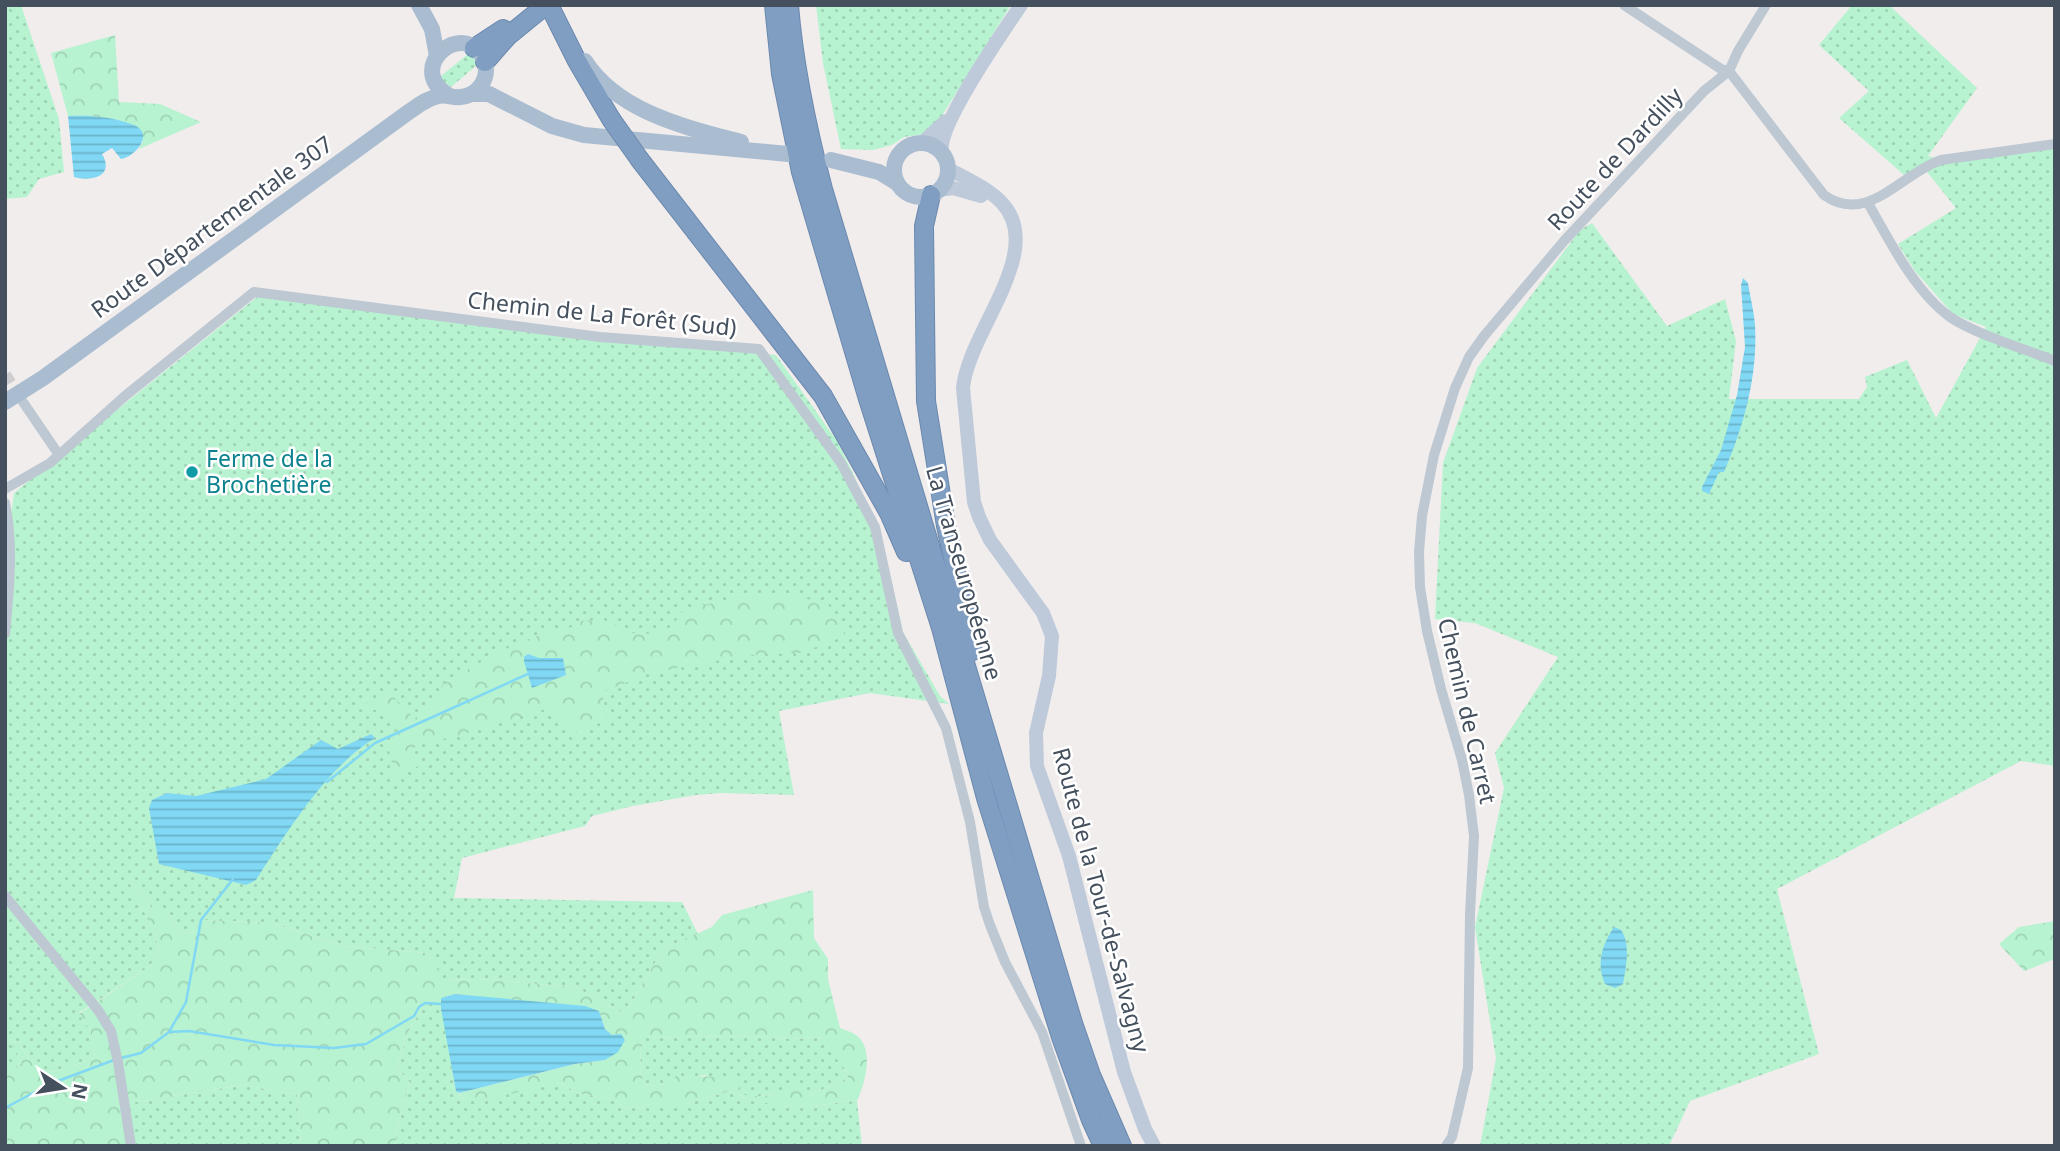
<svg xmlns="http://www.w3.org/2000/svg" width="2060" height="1151" font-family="'Noto Sans',sans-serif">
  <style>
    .grass { fill: url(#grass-dots) }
    .forest { fill: url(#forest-crowns); fill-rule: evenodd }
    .water { fill: url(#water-rules) }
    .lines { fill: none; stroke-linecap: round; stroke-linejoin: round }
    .stream { stroke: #80d8f4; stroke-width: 2.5 }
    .street-tunnel { stroke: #ceced0; stroke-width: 10; stroke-dasharray: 10 5; stroke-linecap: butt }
    .highway-casing { stroke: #6b89ae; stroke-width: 20 }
    .street { stroke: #bdc8d2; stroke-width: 10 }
    .secondary { stroke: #becad9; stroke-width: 14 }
    .primary { stroke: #aabcd0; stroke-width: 16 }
    .highway { stroke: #809ec2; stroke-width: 18 }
    .highway-bridge-casing { stroke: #6b89ae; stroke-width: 20; stroke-linecap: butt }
    .highway-bridge { stroke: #809ec2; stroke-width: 18 }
    .culture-dot { fill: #0f9aa8; stroke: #fff; stroke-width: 2.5 }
    .labels { text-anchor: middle; stroke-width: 5; stroke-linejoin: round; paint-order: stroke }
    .street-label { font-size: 23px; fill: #44505d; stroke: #fff }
    .culture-label { font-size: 23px; fill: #0d838f; stroke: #fff; text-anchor: start }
  </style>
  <defs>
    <pattern id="grass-dots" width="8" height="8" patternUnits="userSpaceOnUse" patternTransform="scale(1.75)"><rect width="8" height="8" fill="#b7f3d0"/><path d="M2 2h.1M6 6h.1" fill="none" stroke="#9fd2b5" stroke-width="1.8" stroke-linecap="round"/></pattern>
    <pattern id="forest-crowns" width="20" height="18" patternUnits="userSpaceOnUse" patternTransform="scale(1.75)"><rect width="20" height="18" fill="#b7f3d0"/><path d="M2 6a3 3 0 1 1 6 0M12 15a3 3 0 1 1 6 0" fill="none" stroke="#9fd2b5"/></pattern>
    <pattern id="water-rules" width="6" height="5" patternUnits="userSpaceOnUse" patternTransform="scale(1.75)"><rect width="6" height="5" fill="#80d8f4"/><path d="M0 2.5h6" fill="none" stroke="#6ab2c9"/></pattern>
  </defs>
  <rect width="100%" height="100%" fill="#f1eded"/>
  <g class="grass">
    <polygon points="5,5 21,5 59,119 64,172 39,179 27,197 5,199"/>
    <polygon points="816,5 1011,5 938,122 924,134 904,137 892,145 873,150 841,149 823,63"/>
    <polygon points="1852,5 1889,5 1977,88 1928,156 1946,161 2055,149 2055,766 2021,761 1777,889 1819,1054 1690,1101 1669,1146 1480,1146 1496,1059 1475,927 1504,788 1495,753 1558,657 1475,623 1435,619 1443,463 1477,368 1580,230 1592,223 1667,326 1725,299 1736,341 1729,399 1859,399 1867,387 1865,377 1907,360 1936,418 1986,327 1953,314 1915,271 1898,244 1956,208 1923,167 1904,175 1839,118 1869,91 1819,45"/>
    <polygon points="468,54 476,60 477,65 451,87 443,81 441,76"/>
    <path d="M257,297L609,341L776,355L837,441L853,473L874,525L891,579L903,632L940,696L949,704L870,693L779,711L794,795L722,793L696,795L633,806L592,816L585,826L462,858L454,898L682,902L698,934L663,949L625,1014L575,987L479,979L443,980L427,953L344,946L271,923L201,920L199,932L179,933L168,912H154L139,889L130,883L156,936L159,951L150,966L79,1013L90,1030L95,1057C59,1071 39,1087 19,1041L12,1042L22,1063L5,1078V561L14,493Z"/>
    <path d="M441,998L456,1090L464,1100L560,1083L578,1093L617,1101L625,1109L650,1104H685L730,1091C747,1102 786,1107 806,1106C824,1106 839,1101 857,1101L862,1146H395L398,1123L410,1083L397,1068L407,1034L425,1003Z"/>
    <path d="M729,1036L791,1039L828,1037C833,1051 845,1063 848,1078L810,1095C791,1086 769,1098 749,1096C734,1095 718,1083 705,1075L694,1077L677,1076L668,1084L647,1086L643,1082L640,1058L643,1038Z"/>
    <polygon points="242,1085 297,1094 301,1146 130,1146 124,1104"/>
  </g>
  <g class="forest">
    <polygon points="115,35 119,102 160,104 201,122 139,149 143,141 134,125 100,117 68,116 51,53"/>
    <path d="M755,594L799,597L828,604C833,615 842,625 845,636L800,653L748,655L651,673L602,692L607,719L579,734L564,723L552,707L461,735L416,745L413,751L419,757L422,764L390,781L392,763L389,750L395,733L392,718L378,710L349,709L391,694L414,718C432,711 438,703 442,685C485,659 526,634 577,626L581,621C602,620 612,618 628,633C662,634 665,638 684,609Z"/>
    <path d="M129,882L139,889L154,912H168L179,933L199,932L201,920L271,923L344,946L427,953L444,980L479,979L575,987L625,1014L663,949L712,927L722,915L813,890L814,938L828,959V979L840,1028C845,1030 852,1032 856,1035C875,1049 865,1084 857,1101C839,1101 824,1106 806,1106C785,1107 747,1102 730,1091L685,1104H650L625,1109L617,1101L578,1093L560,1083L478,1101L464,1100L459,1093L575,1064L605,1060L612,1035L605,1029L599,1011L455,994L425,1003L407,1034L397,1068L410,1083L398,1123L395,1146H301L297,1094L242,1085L124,1104L130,1146H5V1078L22,1063L11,1042L19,1041C39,1087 58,1071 95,1057L90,1030L79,1014L150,966L159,951L156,936ZM729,1036L791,1039L827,1037L839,1063L846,1070L848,1078L810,1095L791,1084C776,1097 757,1098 738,1094L739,1082L729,1077L676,1076L668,1084L647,1086L643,1082L640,1058L643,1038Z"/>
    <polygon points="2055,921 2055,959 2024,971 1999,944 2019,927"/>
  </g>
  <g class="water">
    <path d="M68,116C89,115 114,117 134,125C155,134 135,157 121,159L112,148L102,154C115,176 92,182 74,177Z"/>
    <path d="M1743,278L1748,283C1750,297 1754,311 1755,325C1758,375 1744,426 1724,472H1719L1709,494L1702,491V487L1721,450L1737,395L1745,347L1741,285Z"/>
    <polygon points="528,654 539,658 563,658 566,675 532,688 524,661 524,657"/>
    <path d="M371,734L375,738C327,767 286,833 256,880L246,885L159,864L149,808L152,800L167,793L196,796L266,779L321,740L338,749Z"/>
    <path d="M1614,927L1621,930C1631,944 1626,968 1623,984L1615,988L1605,984C1596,963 1602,945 1614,927Z"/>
    <polygon points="455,994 585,1006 599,1011 605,1029 612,1035 621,1034 625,1040 618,1052 605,1060 575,1064 459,1093 456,1091 441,1009 441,998"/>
  </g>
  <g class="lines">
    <g class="stream">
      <polyline points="327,782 375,743 530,673"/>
      <polyline points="169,1032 186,1002 201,920 233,879"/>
      <polyline points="121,1058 141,1053 169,1032 189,1031 274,1045 334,1048 366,1044 414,1016 419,1007 425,1003 440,1004"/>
      <polyline points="5,1108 50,1084 114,1060"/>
    </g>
    <polyline class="street-tunnel" points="6,374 20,397"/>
    <defs>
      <g id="highway">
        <polyline points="549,5 577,61 611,119"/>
        <polyline points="774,5 781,74 801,172 868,399 941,628 986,798 1061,1037 1091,1120 1103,1146"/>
        <path d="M789,5C794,68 807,128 823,189L1073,1023L1091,1075L1122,1146"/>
        <polyline points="474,48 503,29"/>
        <polyline points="485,62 508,36 546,5"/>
        <polyline points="640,160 823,396 889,513 906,552"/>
        <polyline points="931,195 924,226 926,401 946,526 973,651"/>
      </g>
    </defs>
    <use href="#highway" class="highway-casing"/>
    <g class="street">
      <path d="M1624,5L1721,69L1729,71L1824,195C1867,226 1902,173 1941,160L2055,144"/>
      <path d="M1868,203C1889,240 1915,292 1950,317C1975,334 2025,349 2055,361"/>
      <polyline points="23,402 59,455"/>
      <polyline points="5,489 50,463 125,396 254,292 600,337 759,349 841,463 875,527 898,633 946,728 970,822 984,907 990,925 1005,962 1042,1032 1081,1146"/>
      <path d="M5,503C14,547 9,589 5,634"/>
      <polyline points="5,896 98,1010 111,1031 118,1062 131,1146"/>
      <polyline points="1446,1146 1452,1137 1468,1068 1470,914 1474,836 1469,795 1462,760 1441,689 1427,631 1420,587 1419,552 1422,516 1434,455 1455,388 1469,357 1484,336 1564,241 1704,91 1729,71 1738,51 1766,5"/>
    </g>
    <g class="secondary">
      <polyline points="922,143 946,121"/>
      <path d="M943,156C932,131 1004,31 1021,5"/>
      <path d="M947,168C965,178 988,188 1002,203C1047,251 968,332 963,388L974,502L979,517L990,540L1043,613L1052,636L1049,676L1036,733L1037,766L1069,856L1124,1072L1145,1129L1154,1146"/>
      <polyline points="938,190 953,188 981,196"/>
    </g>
    <g class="primary">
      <polyline points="419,5 432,29 437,56"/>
      <path d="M585,61C618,112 685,127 741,142"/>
      <polyline points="472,94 489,94 552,126 584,135 788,154"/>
      <circle cx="921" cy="170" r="27"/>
      <polyline points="831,160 879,172 897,183"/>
      <path d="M5,402L43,378L410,111C419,105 428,98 439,96C447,94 452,98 460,97C479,96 492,76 483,58C463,18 404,68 448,95"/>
    </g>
    <use href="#highway" class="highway"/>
    <defs>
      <polyline id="highway-bridge" points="611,119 640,160"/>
    </defs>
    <use href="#highway-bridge" class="highway-bridge-casing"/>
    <use href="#highway-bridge" class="highway-bridge"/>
  </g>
  <circle class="culture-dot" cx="192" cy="472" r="7"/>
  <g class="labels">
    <g class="street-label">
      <text transform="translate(1615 159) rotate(-47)" y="8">Route de Dardilly</text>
      <text transform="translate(212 227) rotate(-36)" y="8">Route Départementale 307</text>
      <text transform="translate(602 314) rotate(6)" y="8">Chemin de La Forêt (Sud)</text>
      <text transform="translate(964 573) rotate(74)" y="8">La Transeuropéenne</text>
      <text transform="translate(1467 711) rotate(77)" y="8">Chemin de Carret</text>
      <text transform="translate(1101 900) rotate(75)" y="8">Route de la Tour-de-Salvagny</text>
    </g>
    <g class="culture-label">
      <text x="206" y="467">Ferme de la<tspan x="206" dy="26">Brochetière</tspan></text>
    </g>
  </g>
  <rect width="2060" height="1151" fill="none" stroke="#44505d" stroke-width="14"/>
  <g transform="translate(63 1088) rotate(102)" stroke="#ffffff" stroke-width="5" paint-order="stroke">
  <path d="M0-5L12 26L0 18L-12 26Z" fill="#44505d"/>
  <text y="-10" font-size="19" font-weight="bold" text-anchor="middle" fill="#44505d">N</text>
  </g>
</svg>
